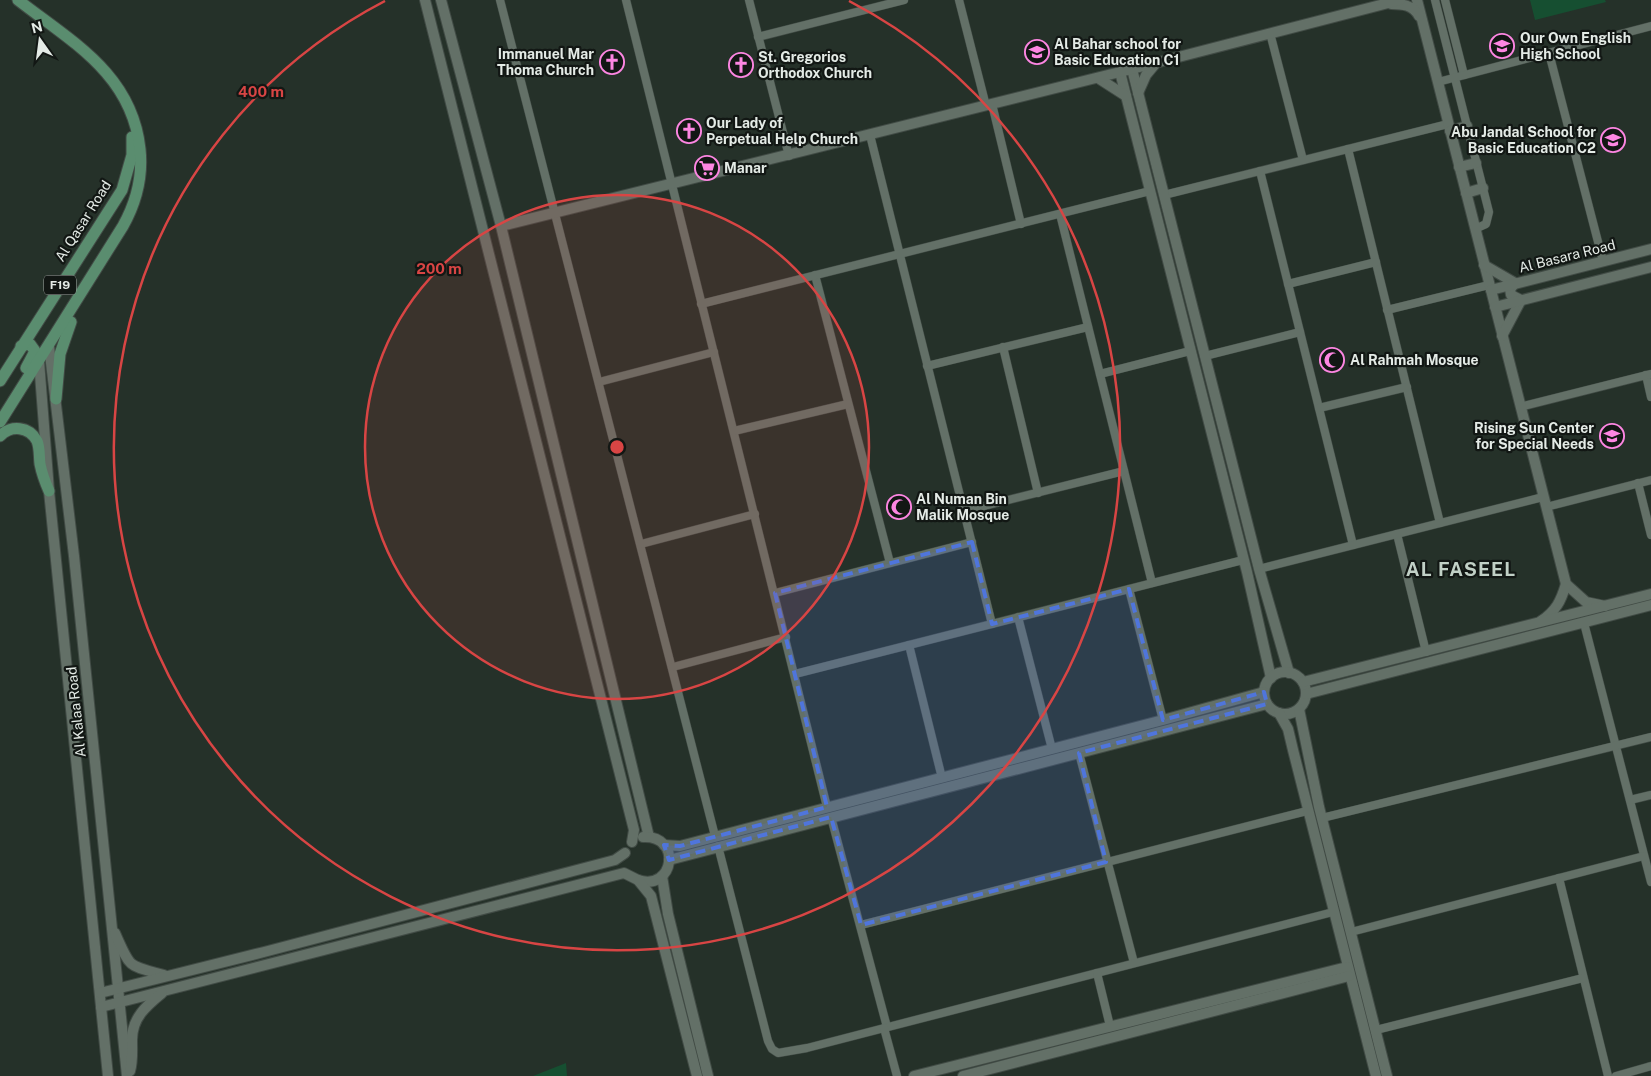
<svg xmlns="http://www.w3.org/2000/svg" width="1651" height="1076" font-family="'Public Sans',sans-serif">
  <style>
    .green { fill: #164f31 }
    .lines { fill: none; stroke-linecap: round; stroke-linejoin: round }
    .street-casing { stroke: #414b45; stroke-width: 9 }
    .secondary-casing { stroke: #414b45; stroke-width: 12 }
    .primary-casing { stroke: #414b45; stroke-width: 13 }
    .street { stroke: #637067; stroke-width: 8 }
    .secondary { stroke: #637067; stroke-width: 10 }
    .primary { stroke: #5a8d6f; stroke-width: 11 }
    .marked { fill: #4f75dc; fill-opacity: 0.2; stroke: #4f75dc; stroke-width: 4; stroke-dasharray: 10 6; stroke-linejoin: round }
    .ring { fill: none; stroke: #d84544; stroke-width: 2.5 }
    .labels { text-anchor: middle; stroke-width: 4.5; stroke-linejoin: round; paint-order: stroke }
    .shield { fill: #121714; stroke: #a5aba7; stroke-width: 1 }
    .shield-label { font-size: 12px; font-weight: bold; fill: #e4ebe6 }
    .poi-label { font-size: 14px; font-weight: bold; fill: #e4ebe6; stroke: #121714; text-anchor: start }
    .street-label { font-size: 14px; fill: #e4ebe6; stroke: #121714 }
    .district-label { font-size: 19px; font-weight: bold; letter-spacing: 1px; fill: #c1d0c6; stroke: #121714 }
    .centre { fill: #d84544; stroke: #121714; stroke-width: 2.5 }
    .ring-label { font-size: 15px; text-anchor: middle; font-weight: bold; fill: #d84544; stroke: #121714; stroke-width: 4.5; stroke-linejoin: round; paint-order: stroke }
  </style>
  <rect width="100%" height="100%" fill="#253129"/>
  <g class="green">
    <polygon points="1530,0 1605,0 1606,2 1535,20"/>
    <polygon points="566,1063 567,1076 533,1076"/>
  </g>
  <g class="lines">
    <defs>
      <g id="street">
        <polyline points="500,0 715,836"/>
        <polyline points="626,0 827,807"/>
        <polyline points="749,0 789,156"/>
        <polyline points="959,0 986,106"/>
        <polyline points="1435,0 1489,212 1486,224 1475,229"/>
        <polyline points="1445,0 1464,75"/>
        <polyline points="1270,33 1303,160"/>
        <polyline points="758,37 904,0"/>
        <polyline points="1549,53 1603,261"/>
        <polyline points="1438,82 1651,26"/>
        <polyline points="992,104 1021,224"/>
        <polyline points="870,135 992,624"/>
        <polyline points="1348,149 1440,523"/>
        <polyline points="1260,171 1353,545"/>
        <polyline points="1164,195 1448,124"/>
        <polyline points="1060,214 1152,583"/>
        <polyline points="815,275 890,563"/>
        <polyline points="1288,284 1376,262"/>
        <polyline points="701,304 1150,191"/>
        <polyline points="1387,310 1489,285"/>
        <polyline points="1003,347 1038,493"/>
        <polyline points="1205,356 1300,332"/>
        <polyline points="927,366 1088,327"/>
        <polyline points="1100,374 1190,351"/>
        <polyline points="1646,375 1651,397"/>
        <polyline points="599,382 714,352"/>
        <polyline points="1520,407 1651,374"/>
        <polyline points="1319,408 1407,387"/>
        <polyline points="734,431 848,404"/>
        <polyline points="1638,483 1651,535"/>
        <polyline points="1546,507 1651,480"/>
        <polyline points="964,511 1124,471"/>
        <polyline points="1397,534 1426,652"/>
        <polyline points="641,544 755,514"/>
        <polyline points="1259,569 1543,497"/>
        <polyline points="1129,589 1163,720"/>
        <polyline points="775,593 972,542"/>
        <polyline points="1018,617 1052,749"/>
        <polyline points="1584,623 1651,882"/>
        <polyline points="909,645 942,778"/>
        <polyline points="673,667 786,637"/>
        <polyline points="795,674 1243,560"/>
        <polyline points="1079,753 1134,963"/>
        <polyline points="1630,800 1651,795"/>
        <polyline points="831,817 887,1027"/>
        <polyline points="1322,818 1651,737"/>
        <polyline points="718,846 768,1041 772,1049 778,1053 807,1048 1333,912"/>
        <polyline points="1559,878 1608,1076"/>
        <polyline points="861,925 1307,811"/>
        <polyline points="1351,932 1644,856"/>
        <polyline points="1097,973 1110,1026"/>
        <polyline points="884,1028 897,1076"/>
        <polyline points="1376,1030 1583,978"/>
        <polyline points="1616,1076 1651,1066"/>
      </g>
      <g id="secondary">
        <polyline points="425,0 634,830 632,842"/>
        <polyline points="441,0 501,226 649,837"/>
        <polyline points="1417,0 1566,584 1586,602 1605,606"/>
        <path d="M1391,4C1403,4 1413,5 1419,16"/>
        <polyline points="1132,69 1259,569 1289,673"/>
        <polyline points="1120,72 1247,572 1271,678"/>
        <polyline points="1098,78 1126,96"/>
        <polyline points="1138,93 1146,75 1156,63"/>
        <polyline points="1450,131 1467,126"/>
        <polyline points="1459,167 1476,163"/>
        <polyline points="1466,193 1483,188"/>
        <polyline points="501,226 1132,69 1400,0"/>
        <polyline points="1484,265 1515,283 1510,289 1511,295 1521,300 1502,336"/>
        <polyline points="1491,290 1651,249"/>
        <polyline points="1495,307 1651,267"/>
        <polyline points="49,346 74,556 127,1076"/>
        <polyline points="39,361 49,491 108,1076"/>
        <path d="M1541,621C1556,611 1561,601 1566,584"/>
        <circle cx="1285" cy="693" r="21"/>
        <polyline points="1303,682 1651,594"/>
        <polyline points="1306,694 1651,605"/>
        <polyline points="1299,709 1319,807 1387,1076"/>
        <polyline points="1279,713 1288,729 1293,750 1376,1076"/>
        <polyline points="664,845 680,846 1163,720 1264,692"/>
        <polyline points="669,860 1267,704"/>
        <polyline points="662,876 668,914 708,1076"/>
        <path d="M638,880C674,892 683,835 643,837"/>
        <path d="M115,933C131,969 127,965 164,975"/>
        <polyline points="100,993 264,952 615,860 625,853"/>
        <polyline points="101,1007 624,873 638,880 651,896 697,1076"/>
        <path d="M130,1071C133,1061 132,1051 132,1040C132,1018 146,1006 162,993"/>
        <polyline points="914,1076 1347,967"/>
        <polyline points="963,1076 1349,976"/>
      </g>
      <g id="primary">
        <polyline points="21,346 30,344 35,351 26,368"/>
        <polyline points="0,381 122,190 132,155 132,137"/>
        <polyline points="56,399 60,354 71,322"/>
        <path d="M0,422L123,226C137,201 143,177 140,149C132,74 72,42 18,0"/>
        <path d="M0,436C11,425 29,426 37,441C40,448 39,457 40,464C42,474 45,482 49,491"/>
      </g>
    </defs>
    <use href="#street" class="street-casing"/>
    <use href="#secondary" class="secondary-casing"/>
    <use href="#primary" class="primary-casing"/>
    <use href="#street" class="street"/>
    <use href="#secondary" class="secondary"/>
    <use href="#primary" class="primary"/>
  </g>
  <path class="marked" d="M972,542L992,624L1129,589L1163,720L1264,692L1267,704L1079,753L1106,862L861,925L831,817L669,860L664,845L680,846L827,807L775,593Z"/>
  <circle cx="617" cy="447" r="252" fill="#d84544" fill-opacity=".12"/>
  <g class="ring">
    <circle cx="617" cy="447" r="252"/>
    <path d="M849 1A503 503 0 1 1 385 1"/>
  </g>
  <defs>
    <symbol id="school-ring" viewBox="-11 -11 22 22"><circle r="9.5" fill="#121714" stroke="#fd86e2" stroke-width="1.5"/><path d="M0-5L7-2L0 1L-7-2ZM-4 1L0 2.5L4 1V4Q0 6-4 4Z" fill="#fd86e2"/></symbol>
    <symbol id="church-ring" viewBox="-11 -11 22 22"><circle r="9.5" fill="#121714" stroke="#fd86e2" stroke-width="1.5"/><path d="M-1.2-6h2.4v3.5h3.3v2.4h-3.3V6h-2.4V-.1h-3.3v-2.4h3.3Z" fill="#fd86e2"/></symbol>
    <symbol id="supermarket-ring" viewBox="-11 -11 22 22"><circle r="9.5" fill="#121714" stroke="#fd86e2" stroke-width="1.5"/><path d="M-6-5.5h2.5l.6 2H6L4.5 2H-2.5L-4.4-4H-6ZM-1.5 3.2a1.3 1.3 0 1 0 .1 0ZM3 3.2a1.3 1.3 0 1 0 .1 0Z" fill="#fd86e2"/></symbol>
    <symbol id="mosque-ring" viewBox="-11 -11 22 22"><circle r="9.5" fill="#121714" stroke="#fd86e2" stroke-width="1.5"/><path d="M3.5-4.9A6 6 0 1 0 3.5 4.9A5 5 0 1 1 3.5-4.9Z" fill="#fd86e2"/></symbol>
  </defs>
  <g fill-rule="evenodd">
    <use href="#school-ring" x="1488" y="32" width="28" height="28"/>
    <use href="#school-ring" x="1023" y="38" width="28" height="28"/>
    <use href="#church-ring" x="598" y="48" width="28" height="28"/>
    <use href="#church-ring" x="727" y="51" width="28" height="28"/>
    <use href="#church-ring" x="675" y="117" width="28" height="28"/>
    <use href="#school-ring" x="1599" y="126" width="28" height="28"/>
    <use href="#supermarket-ring" x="693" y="154" width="28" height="28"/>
    <use href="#mosque-ring" x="1318" y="346" width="28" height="28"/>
    <use href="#school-ring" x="1598" y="422" width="28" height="28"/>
    <use href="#mosque-ring" x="885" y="493" width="28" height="28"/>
  </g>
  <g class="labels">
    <rect class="shield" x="44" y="275.5" width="32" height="19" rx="4"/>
    <g class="shield-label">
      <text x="60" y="289">F19</text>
    </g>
    <g class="poi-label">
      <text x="1520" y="43">Our Own English<tspan x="1520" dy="16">High School</tspan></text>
      <text x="1054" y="49">Al Bahar school for<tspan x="1054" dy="16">Basic Education C1</tspan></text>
      <text x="594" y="59" text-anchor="end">Immanuel Mar<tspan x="594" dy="16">Thoma Church</tspan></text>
      <text x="758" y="62">St. Gregorios<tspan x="758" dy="16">Orthodox Church</tspan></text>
      <text x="706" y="128">Our Lady of<tspan x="706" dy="16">Perpetual Help Church</tspan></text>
      <text x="1596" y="137" text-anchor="end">Abu Jandal School for<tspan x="1596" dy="16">Basic Education C2</tspan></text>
      <text x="724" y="173">Manar</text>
      <text x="1350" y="365">Al Rahmah Mosque</text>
      <text x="1594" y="433" text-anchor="end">Rising Sun Center<tspan x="1594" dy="16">for Special Needs</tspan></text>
      <text x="916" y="504">Al Numan Bin<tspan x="916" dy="16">Malik Mosque</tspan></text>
    </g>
    <g class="street-label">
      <text transform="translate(83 221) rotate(-58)" y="5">Al Qasar Road</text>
      <text transform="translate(1567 256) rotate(-14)" y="5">Al Basara Road</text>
      <text transform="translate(76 712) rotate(-96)" y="5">Al Kalaa Road</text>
    </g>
    <g class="district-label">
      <text x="1461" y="576">AL FASEEL</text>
    </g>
  </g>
  <circle cx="617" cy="447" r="8" class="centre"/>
  <g class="ring-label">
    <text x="261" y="97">400 m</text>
    <text x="439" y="274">200 m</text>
  </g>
  <g transform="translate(40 40) rotate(346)" stroke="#121714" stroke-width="4" paint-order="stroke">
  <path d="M0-4L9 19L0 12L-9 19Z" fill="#e4ebe6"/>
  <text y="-8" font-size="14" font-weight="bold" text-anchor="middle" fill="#e4ebe6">N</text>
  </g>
</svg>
